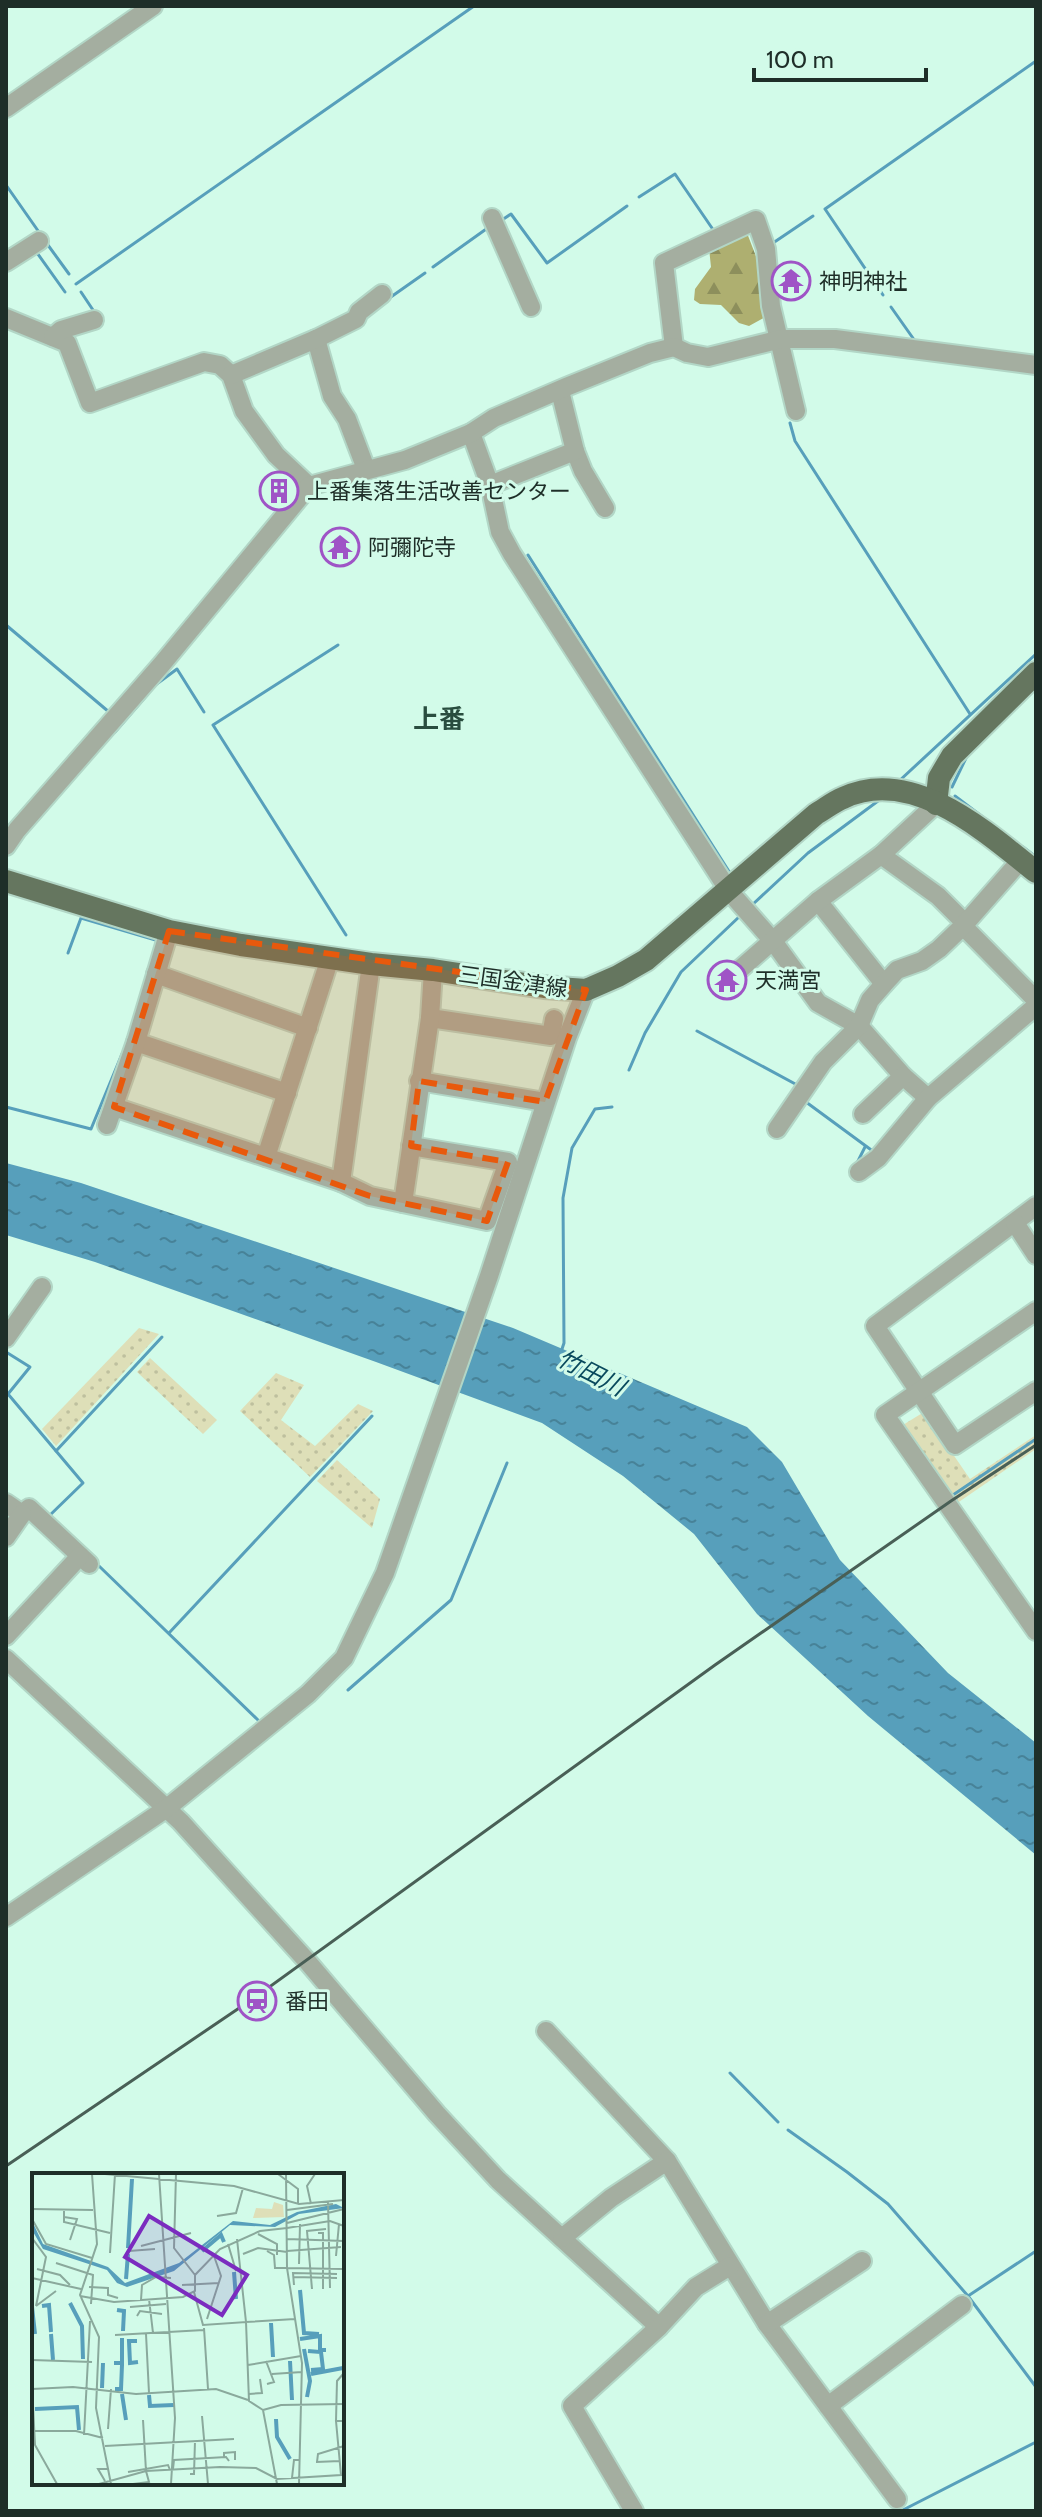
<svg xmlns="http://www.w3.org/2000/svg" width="1042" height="2517" font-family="Cabin,'Noto Sans JP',sans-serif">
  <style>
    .grass { fill: url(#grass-dots) }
    .forest { fill: url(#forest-firs) }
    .water { fill: url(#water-ripples) }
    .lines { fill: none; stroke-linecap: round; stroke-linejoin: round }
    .stream { stroke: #579fbb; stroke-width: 3 }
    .minor-casing { stroke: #b2d6c6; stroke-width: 22 }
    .major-casing { stroke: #b2d6c6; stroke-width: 26 }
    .minor { stroke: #a4aea0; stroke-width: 18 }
    .major { stroke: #65765f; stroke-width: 22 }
    .rail { stroke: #495f56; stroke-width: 3 }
    .marked { fill: #e8590c; fill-opacity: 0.2; stroke: #e8590c; stroke-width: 6; stroke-dasharray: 16 10; stroke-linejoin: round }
    .labels { text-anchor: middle; stroke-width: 6; stroke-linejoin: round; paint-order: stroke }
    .poi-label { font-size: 22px; fill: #1e2e28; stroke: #d2fbe9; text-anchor: start }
    .street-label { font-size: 22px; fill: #1e2e28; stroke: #d2fbe9 }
    .water-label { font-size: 24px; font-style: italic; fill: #09495d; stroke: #d2fbe9 }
    .quarter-label { font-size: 26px; font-weight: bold; fill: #294d3f; stroke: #d2fbe9 }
    .inset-river { fill: none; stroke: #579fbb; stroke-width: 4 }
    .inset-road { fill: none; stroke: #8aa99c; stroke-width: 2 }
    .view { fill: #7b2cbf; fill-opacity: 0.15; stroke: #7b2cbf; stroke-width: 4 }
    .inset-edge { fill: none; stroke: #1e2e28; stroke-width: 4 }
  </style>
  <defs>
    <pattern id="grass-dots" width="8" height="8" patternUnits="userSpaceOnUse" patternTransform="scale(2)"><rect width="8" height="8" fill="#dedfb8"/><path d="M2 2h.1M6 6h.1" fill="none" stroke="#bec09e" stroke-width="1.8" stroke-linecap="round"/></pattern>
    <pattern id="forest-firs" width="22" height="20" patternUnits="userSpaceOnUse" patternTransform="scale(2)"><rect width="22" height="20" fill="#aeaf70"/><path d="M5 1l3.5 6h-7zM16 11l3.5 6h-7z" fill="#8d8f5c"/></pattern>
    <pattern id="water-ripples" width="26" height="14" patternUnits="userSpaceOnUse" patternTransform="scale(2)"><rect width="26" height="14" fill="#579fbb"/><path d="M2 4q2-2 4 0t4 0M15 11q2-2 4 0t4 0" fill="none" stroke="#478298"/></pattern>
  </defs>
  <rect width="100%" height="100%" fill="#d2fbe9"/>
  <g class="grass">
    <polygon points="139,1328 159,1334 56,1446 42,1429"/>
    <polygon points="150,1358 217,1420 203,1434 137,1372"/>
    <polygon points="276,1373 304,1385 281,1420 315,1446 358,1404 373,1411 310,1477 240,1411"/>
    <polygon points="924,1412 970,1479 1036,1435 1036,1449 953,1506 898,1428"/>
    <polygon points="337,1460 380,1499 372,1528 317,1481"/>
  </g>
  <polygon class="forest" points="747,233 757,259 769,315 749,326 739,323 721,305 700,304 694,300 695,289 711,267 709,248"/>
  <polygon class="water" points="6,1163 81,1183 513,1328 747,1427 782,1462 840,1560 948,1673 1036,1743 1036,1855 868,1716 757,1614 694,1534 623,1476 542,1423 376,1362 95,1262 6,1235"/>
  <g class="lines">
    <g class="stream">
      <polyline points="6,185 41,235"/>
      <polyline points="639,197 675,174 714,231"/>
      <polyline points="502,220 511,214 547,263 627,206"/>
      <polyline points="45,241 69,274"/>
      <polyline points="773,243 813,216"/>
      <polyline points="35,250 65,292"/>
      <polyline points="433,267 489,227"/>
      <polyline points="76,284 474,6"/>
      <polyline points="81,292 95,313"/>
      <polyline points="883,295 825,209 1036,61"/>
      <polyline points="388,299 425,273"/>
      <polyline points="891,307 915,341"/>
      <polyline points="790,423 795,441 970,714"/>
      <polyline points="528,555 730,873"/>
      <polyline points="6,625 109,712"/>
      <polyline points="338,645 213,725 346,935"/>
      <polyline points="154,686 177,669 204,712"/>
      <polyline points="115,732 147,695"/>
      <polyline points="898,782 1036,654"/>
      <polyline points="952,787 968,754"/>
      <polyline points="955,796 988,821"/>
      <polyline points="1023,847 1036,857"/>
      <polyline points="752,905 808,853 878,801"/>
      <polyline points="68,953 81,918 159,941"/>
      <polyline points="697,1031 799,1086"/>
      <polyline points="629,1070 645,1033 681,972 740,916"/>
      <polyline points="806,1102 874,1152"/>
      <polyline points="6,1107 91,1129 122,1054"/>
      <polyline points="856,1165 865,1147"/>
      <polyline points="6,1352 30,1367 8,1394 83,1483 48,1517"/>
      <polyline points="561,1352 564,1343 563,1198 572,1148 595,1109 612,1107"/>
      <polyline points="56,1451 162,1337"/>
      <polyline points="950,1497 1036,1439"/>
      <polyline points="99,1566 258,1720"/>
      <polyline points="169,1633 372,1416"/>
      <polyline points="348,1690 451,1600 507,1463"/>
      <polyline points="730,2073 778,2122"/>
      <polyline points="788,2130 847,2172 888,2204 968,2296 1036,2387"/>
      <polyline points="968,2296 1036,2251"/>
      <polyline points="901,2511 1036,2442"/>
    </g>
    <defs>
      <g id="minor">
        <polyline points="6,108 153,6"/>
        <polyline points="492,218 531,307"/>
        <polyline points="6,262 39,241"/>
        <polyline points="6,318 67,343 90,403 204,362 220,365 231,375 244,411 276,455 309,486"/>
        <polyline points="53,337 61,330 94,320"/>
        <polyline points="316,339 332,396 347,419 366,469"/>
        <polyline points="674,347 664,263 756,220 766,249 771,306 796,411"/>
        <polyline points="231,375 316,339 356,319 359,312 382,294"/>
        <polyline points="471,433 490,485 500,532 512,554 729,891 773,941 818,1003 859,1026 903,1076 928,1098"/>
        <polyline points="575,451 583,471 605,508"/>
        <polyline points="490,485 575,451 560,391"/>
        <polyline points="6,846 17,830 162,664 309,486 405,460 471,433 494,418 566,387 650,353 674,347 687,353 708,357 781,339 835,339 1036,365"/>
        <polyline points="881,855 938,896 965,923"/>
        <polyline points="818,901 884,984"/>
        <polyline points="963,926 1036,1000"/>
        <polyline points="738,971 818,901 881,855 936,804"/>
        <polyline points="156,974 308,1028"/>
        <polyline points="430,1018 551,1036 554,1019"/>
        <polyline points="136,1042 287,1093"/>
        <polyline points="419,1081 545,1102"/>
        <polyline points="114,1107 341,1182 370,1196 487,1221 508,1162 411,1146"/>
        <polyline points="863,1114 903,1076"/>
        <polyline points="107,1125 136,1042 169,931"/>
        <polyline points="777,1129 823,1062 859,1026 870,1000 884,984 897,970 922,961 939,949 963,926 1021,860"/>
        <polyline points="266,1157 330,958"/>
        <polyline points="859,1172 878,1158 928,1098 1036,1006"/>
        <polyline points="341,1182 371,964"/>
        <polyline points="403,1203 430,1018 433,970"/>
        <polyline points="1036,1206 875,1326 955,1445 1036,1391"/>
        <polyline points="1015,1223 1036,1255"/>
        <polyline points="1036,1311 885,1415 1036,1631"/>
        <polyline points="6,1338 42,1287"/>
        <polyline points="6,1503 22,1514 29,1508 89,1564"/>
        <polyline points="6,1537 22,1514"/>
        <polyline points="6,1636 80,1556"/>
        <polyline points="6,1659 181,1822 306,1960 437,2114 498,2180 659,2327"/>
        <polyline points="6,1917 167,1808 308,1694 344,1658 385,1573 489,1276 567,1038 586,990"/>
        <polyline points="546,2031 667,2161 767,2324 897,2499"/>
        <polyline points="562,2238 611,2198 667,2161"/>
        <polyline points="767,2324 862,2261"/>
        <polyline points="828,2406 962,2305"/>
        <polyline points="634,2511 572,2406 659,2327 696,2287 730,2266"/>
      </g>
      <g id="major">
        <polyline points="936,804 939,778 952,756 1036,673"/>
        <path d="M6,881L169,931L241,945L371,964L433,970L544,987L586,990L618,976L646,960L816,814C825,809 833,802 843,798C912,765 986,832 1036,872"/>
      </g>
    </defs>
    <use href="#minor" class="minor-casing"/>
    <use href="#major" class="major-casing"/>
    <use href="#minor" class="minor"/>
    <use href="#major" class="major"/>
    <polyline class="rail" points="6,2166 254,1998 715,1665 951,1501 1036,1445"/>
  </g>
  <path class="marked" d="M169,931L586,990L545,1102L419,1081L411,1146L508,1162L487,1221L370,1196L114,1107Z"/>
  <defs>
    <symbol id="temple-ring" viewBox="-11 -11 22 22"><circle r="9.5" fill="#d2fbe9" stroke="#9f54c6" stroke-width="1.5"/><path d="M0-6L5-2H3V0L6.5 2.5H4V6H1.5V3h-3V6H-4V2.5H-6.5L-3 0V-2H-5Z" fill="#9f54c6"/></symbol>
    <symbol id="building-ring" viewBox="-11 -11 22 22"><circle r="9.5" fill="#d2fbe9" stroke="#9f54c6" stroke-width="1.5"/><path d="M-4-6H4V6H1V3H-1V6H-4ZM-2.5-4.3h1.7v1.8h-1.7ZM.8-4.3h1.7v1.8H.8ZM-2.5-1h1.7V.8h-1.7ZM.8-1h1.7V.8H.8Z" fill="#9f54c6"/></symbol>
    <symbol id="station-ring" viewBox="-11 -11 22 22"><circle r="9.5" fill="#d2fbe9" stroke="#9f54c6" stroke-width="1.5"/><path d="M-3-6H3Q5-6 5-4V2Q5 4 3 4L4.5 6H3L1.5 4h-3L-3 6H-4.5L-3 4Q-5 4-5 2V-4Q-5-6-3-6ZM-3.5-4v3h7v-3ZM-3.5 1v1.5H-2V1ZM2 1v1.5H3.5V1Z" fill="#9f54c6"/></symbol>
  </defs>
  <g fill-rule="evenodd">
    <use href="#temple-ring" x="769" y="259" width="44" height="44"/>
    <use href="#building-ring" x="257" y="469" width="44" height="44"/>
    <use href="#temple-ring" x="318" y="525" width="44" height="44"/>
    <use href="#temple-ring" x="705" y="958" width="44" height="44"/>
    <use href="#station-ring" x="235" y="1979" width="44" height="44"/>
  </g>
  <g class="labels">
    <g class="poi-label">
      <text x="819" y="289">神明神社</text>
      <text x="307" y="499">上番集落生活改善センター</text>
      <text x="368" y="555">阿彌陀寺</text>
      <text x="755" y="988">天満宮</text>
      <text x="285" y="2009">番田</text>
    </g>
    <g class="street-label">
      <text transform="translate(513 981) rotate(8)" y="8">三国金津線</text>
    </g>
    <g class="water-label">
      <text transform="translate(591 1373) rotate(27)" y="8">竹田川</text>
    </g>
    <g class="quarter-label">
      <text x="439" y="728">上番</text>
    </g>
  </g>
  <g transform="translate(32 2173)">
    <rect width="312" height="312" fill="#d2fbe9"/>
    <path d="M242,29L251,32L252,44L221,45L224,35L240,36Z" fill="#dedfb8"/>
    <path d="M304,31L312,35L267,41L243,54L198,52L142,98L95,114L85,110L75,97L11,76L0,57V48L11,71L76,94L93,110L147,90L201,48L238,52L265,39Z" fill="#579fbb"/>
    <path class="inset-river" d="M96,75L100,6M170,78L189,62L192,69M202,99L204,126M94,106L96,81M268,117L272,160L287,161M38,130L50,153L51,186M10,133L17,132L19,159M0,134L3,161M85,137L92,138L91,158M239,150L241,184M19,161L21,187M268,166L288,163V177H294M105,168H97L98,190L106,189M272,176L278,208L275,224M276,178L289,179L291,196L279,197M258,188L260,227M82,190H90V165M279,201L311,195M70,215L71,190M83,216H89L90,192M90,221L94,247M117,222L118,233L142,232M3,236L45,234L47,257M244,246L245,264L258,286"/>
    <path class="inset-road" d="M60,1L65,71L48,122L67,164L64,235L79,311M73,1L202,13L267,31L312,27M127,1L143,245L139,311M144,1L142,75L163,102M246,1L266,16V31M254,1L255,95L270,190L267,311M296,29L298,115M279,31L275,13L283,1M0,36L61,37M32,37V49L78,60M255,37L301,31M185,43L204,40L211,15M32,44L45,46L38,67M0,46L14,71L60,85M255,50L312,36M255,55L298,48L312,53M286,60H291V116M226,61L245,71V82M0,65L14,84L4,133M205,66L214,149L263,146M255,66L312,68M196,71L204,98M109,73L159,60M97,78L123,76M235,78L242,82L243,95H255M255,78L309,74M78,80L83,1M211,81L226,75L255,79M304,83L307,51M24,90L61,102L59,131M267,91L268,51M255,95L312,96M5,96L28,102L38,112M261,104L305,105M0,105L49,116M150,112L187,110M262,112L261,100L305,101M57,114L76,115V122L86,125M280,116L275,58L294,56M162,119L171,152L214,149L217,228L231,237L245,311M48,123L82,129L151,124L163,118V102L188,76L228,58L255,55M117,126L121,160M109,127L110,112L124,104L139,105M4,133L24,118M98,134L134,131M105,143L108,138L130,141M175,146L189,103L182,83M172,155L176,216M114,161L117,220M83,162L172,157M0,187L60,189M234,188L242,209L235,211M216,192L269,183M240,201L270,199M0,213L3,272L25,311M0,216L41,214L104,221L184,216L216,227M217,221L230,220L228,206M231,237L249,232L312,231M170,243L176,311M111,247L114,298M304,248L305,208L312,200M76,256L79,216M0,258H44L71,265M52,262L58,148M73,273L202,266M192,285V280L203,279V287M284,289L308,288M285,289L286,281L312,273M141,296L142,287L194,284L197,288M96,299L136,292L138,297M158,301H162L163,268M260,305L262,287H268M73,308L66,296H77M67,311L114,298L188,294L224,295L245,306L309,302L304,248H312M101,311L117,309L114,298"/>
    <path class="view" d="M117,43L215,102L190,142L93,84Z"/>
    <rect width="312" height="312" class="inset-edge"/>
  </g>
  <rect width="1042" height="2517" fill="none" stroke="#1e2e28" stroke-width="16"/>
  <path d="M754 68v12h172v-12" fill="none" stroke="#1e2e28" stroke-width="4"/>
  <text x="766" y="68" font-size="24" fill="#1e2e28" stroke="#d2fbe9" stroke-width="6" paint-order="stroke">100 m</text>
</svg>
